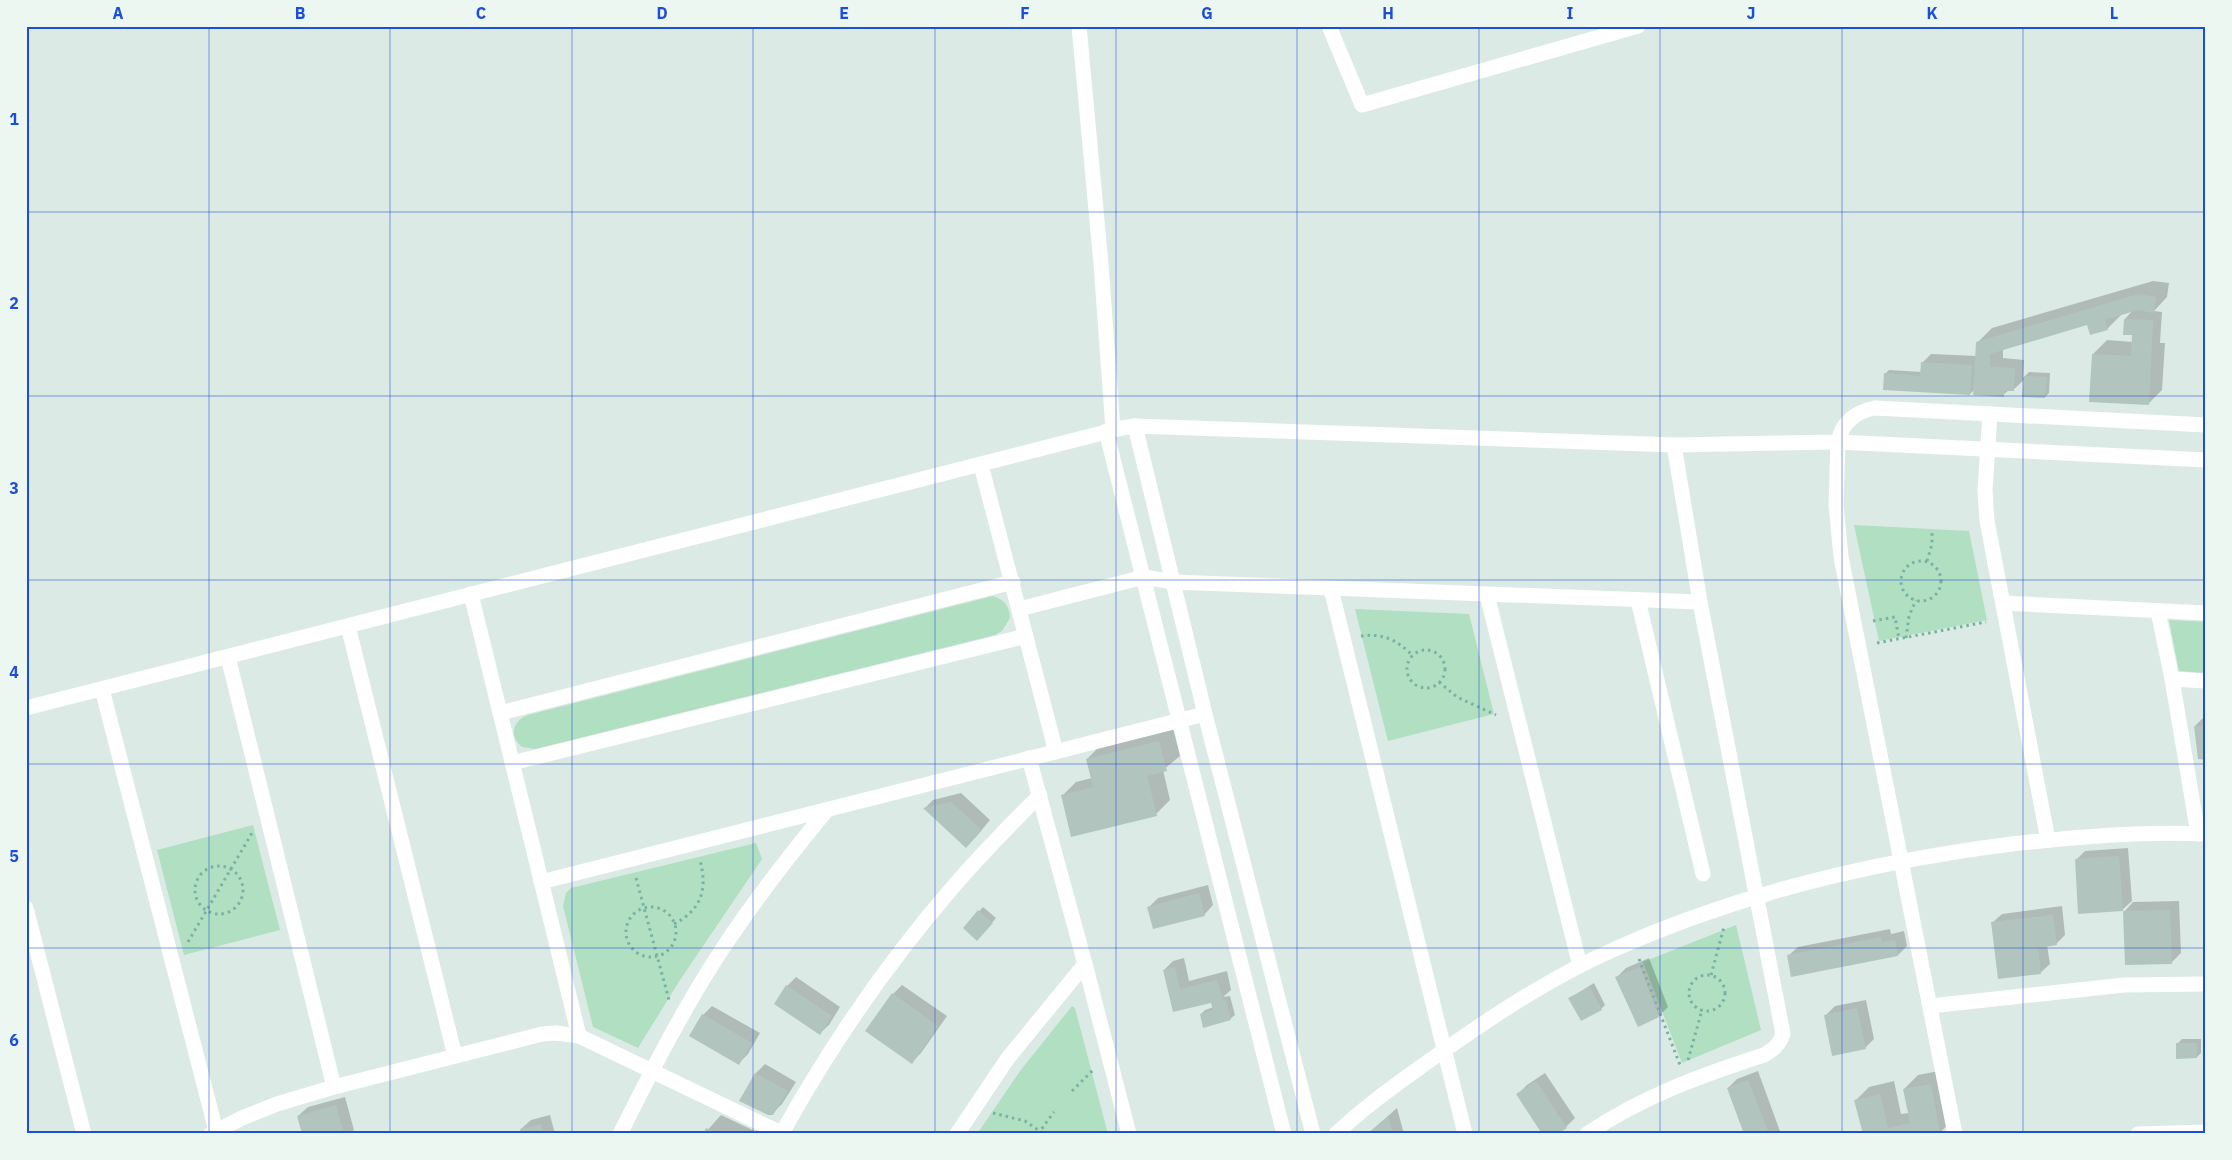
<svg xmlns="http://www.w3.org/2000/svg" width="2232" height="1160" font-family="'IBM Plex Sans',sans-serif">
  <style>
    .green { fill: #b1dfc1 }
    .shadow { fill: #0003 }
    .building { fill: #b1c5be }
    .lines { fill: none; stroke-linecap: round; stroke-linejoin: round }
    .path { stroke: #78b2a4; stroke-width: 3; stroke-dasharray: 2.5 4; stroke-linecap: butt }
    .minor { stroke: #fff; stroke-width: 15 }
    .tertiary { stroke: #fff; stroke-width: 15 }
    .grid { fill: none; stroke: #1d4ed8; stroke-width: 1; stroke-opacity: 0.55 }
    .neatline { fill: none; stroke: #1d4ed8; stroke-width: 2 }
    .grid-label { font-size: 16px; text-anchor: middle; font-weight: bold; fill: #1d4ed8 }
  </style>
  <rect width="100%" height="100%" fill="#dceae5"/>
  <g class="green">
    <polygon points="1854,525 1969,531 1987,620 1879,641"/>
    <path d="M993,596C1005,600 1009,606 1010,618L1002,631L995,635L535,749L522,747C509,736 512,721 528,715Z"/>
    <polygon points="1355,609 1469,614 1494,714 1388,741"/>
    <polygon points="2169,620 2206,622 2206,673 2179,671"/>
    <polygon points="253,825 280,930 184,955 157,850"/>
    <polygon points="756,843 762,859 680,980 638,1048 593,1027 563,906 566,893 571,888"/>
    <polygon points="1736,925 1761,1030 1682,1063 1643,962"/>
    <polygon points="1072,1006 1075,1008 1108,1134 977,1134 1020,1071"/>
  </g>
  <g class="shadow">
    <polygon points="2153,281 2169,283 2167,297 2154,311 2162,312 2160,343 2165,343 2162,390 2148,404 2093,354 2107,340 2133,342 2134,334 2125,319 2133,310 2121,315 2107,329 2088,323 2003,348 2003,358 2024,360 2023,378 2029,372 2050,373 2049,393 2045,397 2025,379 2013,390 2009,390 2003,395 1975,389 1970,394 1885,374 1889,370 1922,372 1922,363 1931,354 1977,356 1978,342 1992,328"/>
    <polygon points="2204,717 2206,717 2206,758 2195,726"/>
    <polygon points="1173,728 1180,756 1163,770 1170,800 1156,814 1062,796 1076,782 1092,778 1087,759 1101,745"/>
    <polygon points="961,793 990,820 975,838 925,808 933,800"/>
    <polygon points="2128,848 2132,901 2122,910 2076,860 2085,851"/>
    <polygon points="1208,885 1213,905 1204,915 1149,907 1158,898"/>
    <polygon points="2179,901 2181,953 2171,963 2124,912 2133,902"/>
    <polygon points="2062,906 2065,935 2056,944 2047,945 2050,964 2040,973 1992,923 2002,914"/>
    <polygon points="983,907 996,918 981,935 964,928"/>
    <polygon points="1890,929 1891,934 1904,931 1907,946 1898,955 1788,956 1798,947"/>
    <polygon points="1184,958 1189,981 1227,971 1231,990 1223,997 1230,996 1235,1015 1230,1019 1201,1014 1205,1010 1214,1007 1216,1000 1174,1011 1164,970 1173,961"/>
    <polygon points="1649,958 1668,1007 1659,1016 1616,978 1626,968"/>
    <polygon points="796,977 840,1007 829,1025 819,1034 787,986"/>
    <polygon points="1594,983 1605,1005 1601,1009 1570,998"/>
    <polygon points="902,985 947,1016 921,1053 912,1062 893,994"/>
    <polygon points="1866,1000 1874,1039 1865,1048 1826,1015 1835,1006"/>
    <polygon points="712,1006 760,1033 748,1054 739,1063 703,1015"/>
    <polygon points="2182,1039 2201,1039 2201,1053 2197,1057 2178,1043"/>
    <polygon points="765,1064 796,1082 782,1104 773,1113 741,1101 756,1073"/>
    <polygon points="1944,1070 1951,1121 1939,1134 1864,1134 1855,1101 1869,1087 1894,1081 1901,1114 1909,1113 1904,1089 1918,1075"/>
    <polygon points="1758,1071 1781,1134 1745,1134 1728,1088 1737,1079"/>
    <polygon points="1545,1073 1575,1118 1566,1127 1518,1094 1527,1085"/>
    <polygon points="345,1097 354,1130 350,1134 303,1134 298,1116 308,1107"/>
    <polygon points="1397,1108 1404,1134 1368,1134"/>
    <polygon points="550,1115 555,1134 522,1134 521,1129 531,1120"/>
    <polygon points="721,1115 761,1134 704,1134"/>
  </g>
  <g class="building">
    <polygon points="2138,294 2156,297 2154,313 2138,310 2105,320 2108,330 2090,335 2087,325 1990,354 1990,367 2015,368 2014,391 2004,391 2004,397 1973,395 1976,342"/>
    <polygon points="2124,319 2153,320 2149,405 2089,402 2092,354 2131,356 2132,335 2123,335"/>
    <polygon points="1921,362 1972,365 1970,395 1883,390 1884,373 1920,376"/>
    <polygon points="2024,376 2047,377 2045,398 2022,397"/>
    <polygon points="2194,726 2206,726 2206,760 2198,759"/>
    <polygon points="1159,741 1167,771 1147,776 1157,816 1071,837 1061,795 1093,787 1086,759"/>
    <polygon points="951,802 982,830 966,848 923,808"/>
    <polygon points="2119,856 2123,911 2170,910 2172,964 2125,965 2123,911 2078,914 2075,859"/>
    <polygon points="1199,893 1205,916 1153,929 1147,907"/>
    <polygon points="978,910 993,923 977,941 963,928"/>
    <polygon points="2053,915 2057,945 2038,948 2041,974 1998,979 1991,922"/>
    <polygon points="1881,937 1882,942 1895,940 1898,956 1791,977 1787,955"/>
    <polygon points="1175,967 1180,989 1217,980 1223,1000 1226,999 1231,1020 1203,1028 1200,1014 1213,1010 1211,1003 1173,1012 1163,970"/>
    <polygon points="1640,967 1659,1017 1638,1027 1615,977"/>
    <polygon points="786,985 832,1016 820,1035 774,1004"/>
    <polygon points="1590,987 1602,1010 1581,1021 1568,998"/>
    <polygon points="892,993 938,1026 912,1064 865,1031"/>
    <polygon points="1857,1008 1866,1049 1832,1056 1824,1015"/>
    <polygon points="702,1014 752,1043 739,1065 689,1036"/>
    <polygon points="2176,1043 2197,1043 2197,1058 2176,1059"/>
    <polygon points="755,1073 788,1091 773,1115 768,1115 739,1101"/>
    <polygon points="1748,1080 1769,1134 1744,1134 1727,1088"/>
    <polygon points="1536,1081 1567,1128 1558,1134 1542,1134 1516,1094"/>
    <polygon points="1931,1084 1939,1128 1938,1134 1863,1134 1854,1100 1880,1094 1888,1128 1910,1123 1903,1089"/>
    <polygon points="336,1105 344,1134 302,1134 297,1116"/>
    <polygon points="1388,1116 1393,1134 1367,1134"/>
    <polygon points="541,1124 544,1134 521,1134 520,1129"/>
    <polygon points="706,1128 718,1134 703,1134"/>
  </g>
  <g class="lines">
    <g class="path">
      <circle cx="1921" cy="581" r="20"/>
      <polyline points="1927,561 1932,544 1932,532"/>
      <polyline points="1873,621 1895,617 1899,639"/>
      <path d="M1361,636C1384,633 1397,640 1413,656"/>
      <polyline points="1906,638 1909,616 1916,600"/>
      <polyline points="1877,643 1986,622"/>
      <circle cx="1426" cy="669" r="19"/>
      <polyline points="1439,682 1457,697 1496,715"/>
      <circle cx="219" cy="890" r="24"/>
      <polyline points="636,878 669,1000"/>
      <circle cx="651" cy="932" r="25"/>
      <path d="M674,924C701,910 708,890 700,860"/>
      <polyline points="188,942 252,833"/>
      <polyline points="1639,959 1680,1065"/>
      <circle cx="1707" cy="993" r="18"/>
      <polyline points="1711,975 1724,927"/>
      <polyline points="1688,1060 1702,1010"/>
      <polyline points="1072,1091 1093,1070"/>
      <polyline points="993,1113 1025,1121 1044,1134"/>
      <polyline points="1038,1134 1054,1112"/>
    </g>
    <g class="minor">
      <polyline points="1079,26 1101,264 1113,430"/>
      <polyline points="1329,26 1362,105 1638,26"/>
      <polyline points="1990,414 1985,490 1987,521 2048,840"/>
      <polyline points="981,465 1056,752"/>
      <polyline points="1331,589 1465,1134"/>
      <polyline points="471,594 579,1036"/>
      <polyline points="1487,595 1580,966"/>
      <polyline points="1638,600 1703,874"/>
      <polyline points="2003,603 2206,613"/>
      <polyline points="1019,609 1144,577 1173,582 1700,602"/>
      <polyline points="2158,611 2172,679 2198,834"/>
      <polyline points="348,626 455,1056"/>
      <polyline points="228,657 334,1087"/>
      <polyline points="2172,679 2206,681"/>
      <polyline points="102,689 216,1131"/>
      <polyline points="500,713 1013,582"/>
      <polyline points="1029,758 1085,964 1129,1134"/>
      <polyline points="512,763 1026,636"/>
      <polyline points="541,882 1205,714"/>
      <polyline points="26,908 84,1134"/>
      <polyline points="1930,1006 2124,985 2206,984"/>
      <path d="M782,1133C831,1045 887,963 953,887C980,855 1010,825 1040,795"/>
      <polyline points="211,1134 242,1118 277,1104 334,1087 542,1034 556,1033 579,1036 783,1134"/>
      <path d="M620,1134C651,1072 683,1009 721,951C753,902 789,856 826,811"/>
      <polyline points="957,1134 1008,1058 1085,964"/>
      <path d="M1336,1134C1364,1107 1397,1084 1429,1061C1488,1019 1549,978 1615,949C1740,893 1877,861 2012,844C2076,837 2141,831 2206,834"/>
      <path d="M1587,1134C1641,1097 1702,1075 1764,1055C1774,1049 1779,1045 1783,1034L1700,602L1674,445"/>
      <polyline points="1955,1134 1841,557 1836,505 1838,442 2206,460"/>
    </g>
    <g class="tertiary">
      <polyline points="1135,426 1205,714 1313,1134"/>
      <polyline points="1106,431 1284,1134"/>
      <path d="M26,708L1122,428L1135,426L1674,445L1838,442C1842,422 1855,412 1875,408L2206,425"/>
      <polyline points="2138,1134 2206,1132"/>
    </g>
  </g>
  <path class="grid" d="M209,26V1134M390,26V1134M572,26V1134M753,26V1134M935,26V1134M1116,26V1134M1297,26V1134M1479,26V1134M1660,26V1134M1842,26V1134M2023,26V1134M26,212H2206M26,396H2206M26,580H2206M26,764H2206M26,948H2206"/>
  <rect width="2232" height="1160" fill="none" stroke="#ecf7f2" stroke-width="55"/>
  <rect x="28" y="28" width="2176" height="1104" class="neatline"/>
  <g class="grid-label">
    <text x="118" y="19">A</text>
    <text x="300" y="19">B</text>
    <text x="481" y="19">C</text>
    <text x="662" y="19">D</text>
    <text x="844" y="19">E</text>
    <text x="1025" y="19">F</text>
    <text x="1207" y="19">G</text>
    <text x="1388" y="19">H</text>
    <text x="1570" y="19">I</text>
    <text x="1751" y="19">J</text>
    <text x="1932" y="19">K</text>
    <text x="2114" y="19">L</text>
    <text x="14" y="125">1</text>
    <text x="14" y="309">2</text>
    <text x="14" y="494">3</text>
    <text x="14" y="678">4</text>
    <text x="14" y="862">5</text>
    <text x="14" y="1046">6</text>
  </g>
</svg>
